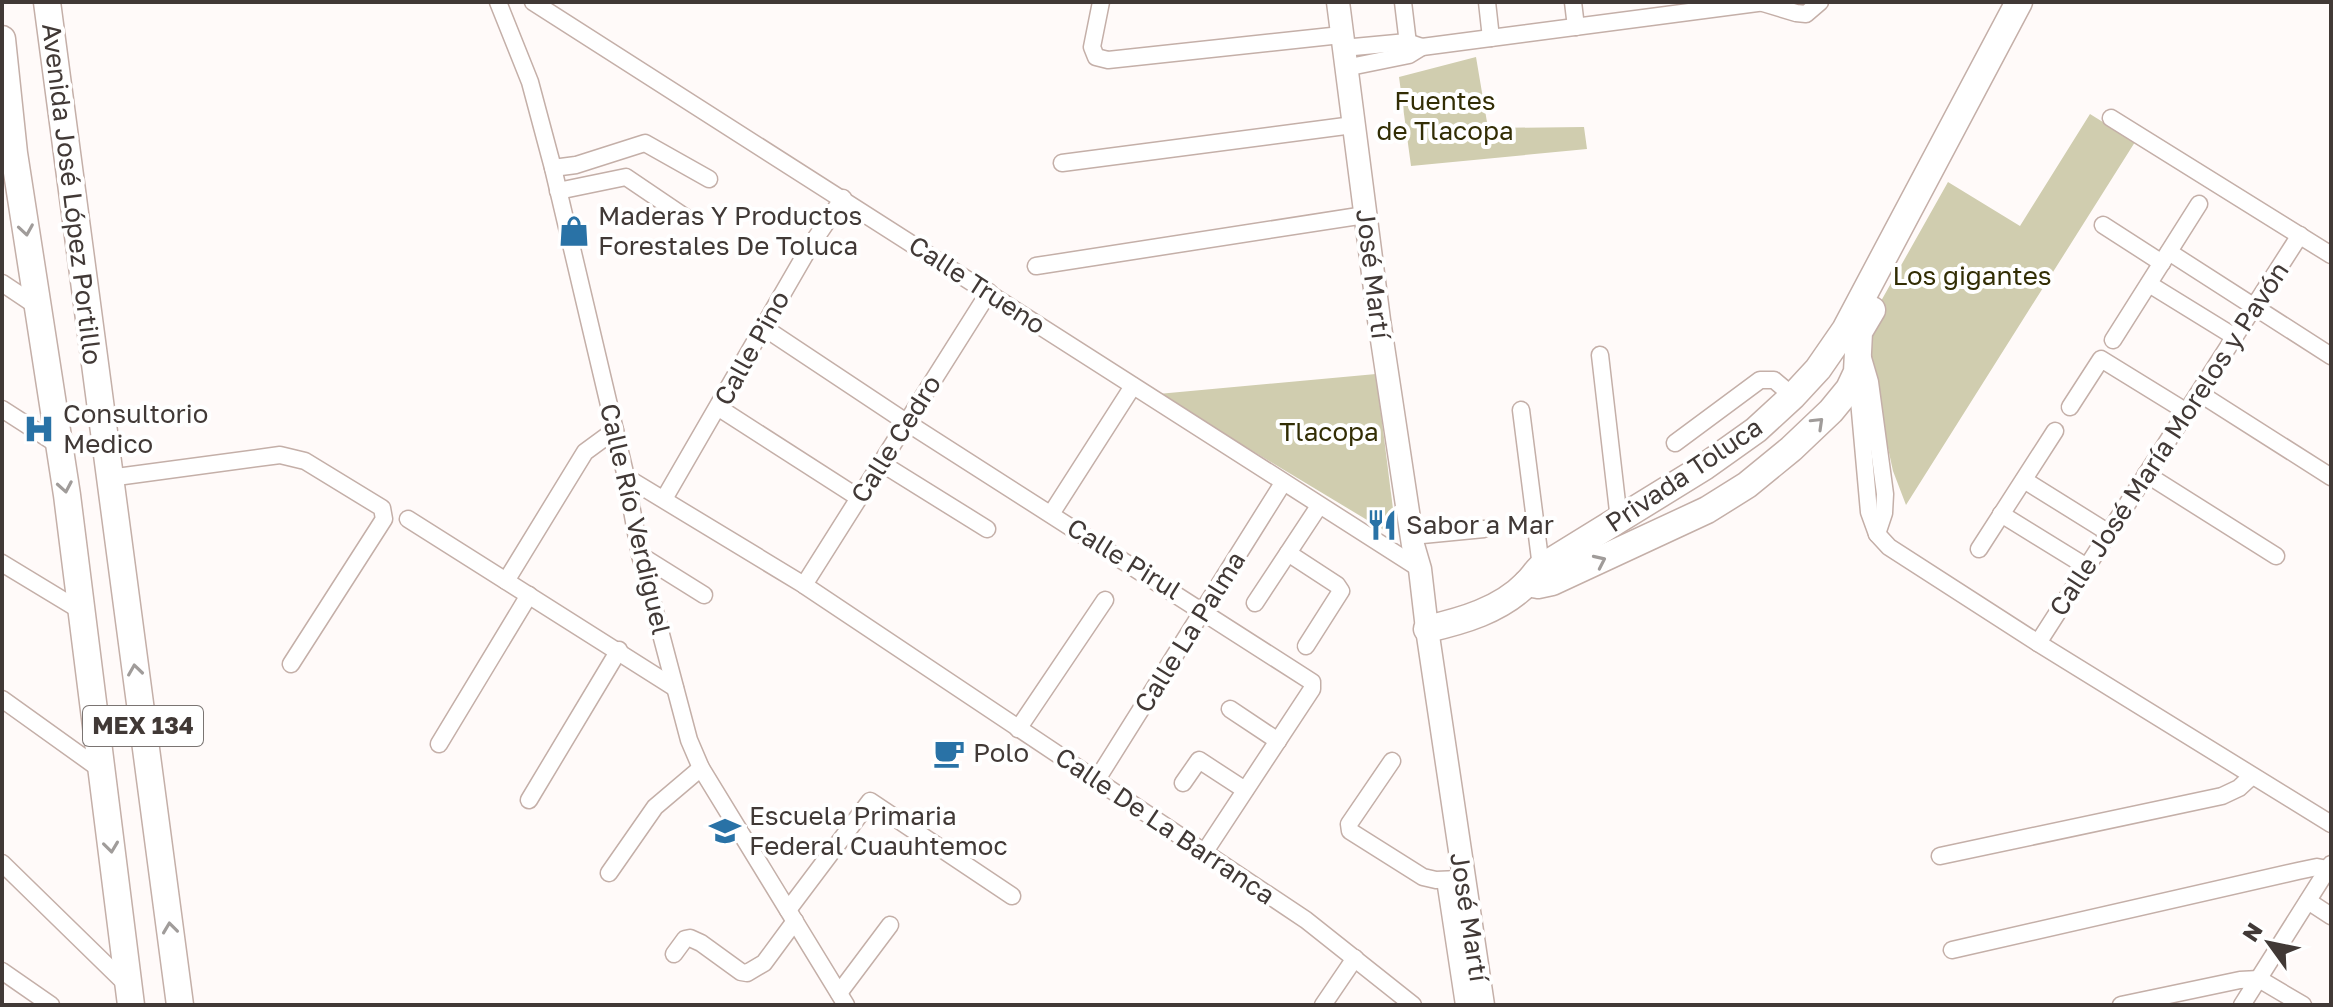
<svg xmlns="http://www.w3.org/2000/svg" width="2333" height="1007" font-family="'Golos Text',sans-serif">
  <style>
    .green { fill: #d0cdaf }
    .lines { fill: none; stroke-linecap: round; stroke-linejoin: round }
    .street-casing { stroke: #c4afa8; stroke-width: 19 }
    .secondary-casing { stroke: #c4afa8; stroke-width: 25 }
    .primary-casing { stroke: #c4afa8; stroke-width: 29 }
    .street { stroke: #fff; stroke-width: 16 }
    .secondary { stroke: #fff; stroke-width: 22 }
    .primary { stroke: #fff; stroke-width: 26 }
    .oneway { stroke: #a09c9a }
    .labels { text-anchor: middle; stroke-width: 8; stroke-linejoin: round; paint-order: stroke }
    .shield { fill: #fff; stroke: #7a7472; stroke-width: 2 }
    .shield-label { font-size: 24px; font-weight: bold; fill: #413936 }
    .park-label { font-size: 26px; fill: #322d04; stroke: #fff }
    .street-label { font-size: 26px; fill: #413936; stroke: #fff }
    .poi-label { font-size: 26px; fill: #413936; stroke: #fff; text-anchor: start }
  </style>
  <rect width="100%" height="100%" fill="#fffaf9"/>
  <g class="green">
    <polygon points="1476,57 1488,128 1584,127 1587,149 1411,166 1399,77"/>
    <polygon points="2090,114 2135,142 1906,505 1893,471 1863,333 1948,182 2020,226"/>
    <polygon points="1376,374 1395,525 1392,535 1158,394"/>
  </g>
  <g class="lines">
    <defs>
      <g id="street">
        <polyline points="498,2 530,82 553,168 626,477 640,555 689,740 701,768 846,1005"/>
        <polyline points="533,2 1420,569"/>
        <polyline points="1101,2 1092,47 1096,57 1108,60 1341,35"/>
        <polyline points="1403,2 1409,52"/>
        <polyline points="1487,2 1491,38"/>
        <polyline points="1573,2 1576,27"/>
        <polyline points="1763,3 1796,13 1806,14 1820,2"/>
        <polyline points="1343,48 1407,42 1422,47 1765,2"/>
        <polyline points="1345,68 1409,55 1422,47"/>
        <polyline points="2111,118 2331,255"/>
        <polyline points="1062,163 1353,125"/>
        <polyline points="553,168 576,165 645,143 709,179"/>
        <polyline points="558,191 626,177 688,219"/>
        <polyline points="2103,225 2162,263"/>
        <polyline points="2169,252 2331,356"/>
        <polyline points="1036,266 1365,215"/>
        <polyline points="2,283 38,307"/>
        <polyline points="2149,284 2235,337"/>
        <polyline points="763,327 906,422 1312,682 1312,689 1204,853"/>
        <polyline points="2113,340 2199,204"/>
        <polyline points="1600,355 1619,520"/>
        <polyline points="1863,358 1870,382 1885,494 1884,513 1877,534"/>
        <polyline points="1857,378 1869,512 1877,534 1889,547 2038,643 2331,824"/>
        <polyline points="2199,393 2331,477"/>
        <polyline points="2070,407 2101,359 2187,412"/>
        <polyline points="719,408 859,498"/>
        <polyline points="2,409 58,445"/>
        <polyline points="1521,410 1542,575"/>
        <polyline points="1675,443 1760,380 1774,380 1793,396"/>
        <polyline points="881,463 987,529"/>
        <polyline points="2146,474 2276,556"/>
        <polyline points="626,477 804,585 1306,920 1413,1005"/>
        <polyline points="109,478 280,455 305,461 382,508 384,519 291,664"/>
        <polyline points="2024,480 2109,533"/>
        <polyline points="664,499 809,248 843,198"/>
        <polyline points="1051,514 1133,386"/>
        <polyline points="2001,514 2087,567"/>
        <polyline points="408,519 675,688"/>
        <polyline points="1412,536 1484,529"/>
        <polyline points="1979,549 2055,431"/>
        <polyline points="1288,553 1337,585 1341,591 1306,646"/>
        <polyline points="640,555 704,595"/>
        <polyline points="2,563 81,611"/>
        <polyline points="506,581 585,452 615,430"/>
        <polyline points="804,585 989,292"/>
        <polyline points="1255,603 1319,506"/>
        <polyline points="2038,643 2300,235"/>
        <polyline points="2,699 101,770"/>
        <polyline points="1230,709 1278,741"/>
        <polyline points="1018,729 1105,600"/>
        <polyline points="439,744 529,595"/>
        <polyline points="1392,761 1349,824 1350,831 1423,877 1436,880 1460,879"/>
        <polyline points="1096,781 1283,483"/>
        <polyline points="1183,783 1199,760 1245,790"/>
        <polyline points="529,800 619,650"/>
        <polyline points="1940,856 2222,796 2239,788 2252,776"/>
        <polyline points="2,863 127,985"/>
        <polyline points="609,873 655,807 701,768"/>
        <polyline points="2308,901 2331,916"/>
        <polyline points="788,910 870,801 1012,896"/>
        <polyline points="1952,950 2298,871 2317,867 2328,869"/>
        <polyline points="674,954 685,939 690,938 701,943 741,972 747,973 764,963 795,921"/>
        <polyline points="2,971 51,1005"/>
        <polyline points="839,993 890,925"/>
        <polyline points="1323,1005 1355,958"/>
        <polyline points="2121,1005 2240,980 2259,979 2303,1005"/>
        <polyline points="2242,1005 2331,864"/>
      </g>
      <g id="secondary">
        <polyline points="1338,2 1379,320 1413,545 1420,569 1427,629 1483,1005"/>
        <polyline points="1449,886 1467,1005"/>
      </g>
      <g id="primary">
        <polyline points="47,2 180,1005"/>
        <polyline points="2,39 14,153 67,495 131,1005"/>
        <polyline points="1527,583 1538,585 1552,582 1707,510 1747,485 1791,449 1831,411 1849,389 1857,372 1859,332 1872,310"/>
        <path d="M1427,629C1462,621 1501,610 1527,583C1532,578 1535,573 1540,568L1704,467L1756,430L1793,396L1818,369L1845,330L2019,2"/>
      </g>
    </defs>
    <use href="#street" class="street-casing"/>
    <use href="#secondary" class="secondary-casing"/>
    <use href="#primary" class="primary-casing"/>
    <use href="#street" class="street"/>
    <use href="#secondary" class="secondary"/>
    <use href="#primary" class="primary"/>
  </g>
  <defs><path id="oneway-chevron" d="M-2-3.5L2.5 0L-2 3.5" fill="none" stroke-width="1.6" stroke-linecap="round" stroke-linejoin="round" transform="scale(2)"/></defs>
  <g class="oneway">
    <use href="#oneway-chevron" transform="translate(26 230) rotate(81)"/>
    <use href="#oneway-chevron" transform="translate(1818 423) rotate(-44)"/>
    <use href="#oneway-chevron" transform="translate(65 487) rotate(80)"/>
    <use href="#oneway-chevron" transform="translate(1600 561) rotate(-25)"/>
    <use href="#oneway-chevron" transform="translate(135 670) rotate(-98)"/>
    <use href="#oneway-chevron" transform="translate(111 847) rotate(83)"/>
    <use href="#oneway-chevron" transform="translate(170 928) rotate(-97)"/>
  </g>
  <defs>
    <symbol id="shop-bare" viewBox="-9 -9 18 18"><path d="M-5-2.5h2.3a2.7 3.5 0 0 1 5.4 0H5L5.5 6h-11ZM-1.5-2.5h3a1.5 2.3 0 0 0-3 0Z" fill="#2972a6" stroke="#fff" stroke-width="2.5" paint-order="stroke"/></symbol>
    <symbol id="hospital-bare" viewBox="-9 -9 18 18"><path d="M-5-5h3v3.5h4V-5h3V5h-3V1.5h-4V5h-3Z" fill="#2972a6" stroke="#fff" stroke-width="2.5" paint-order="stroke"/></symbol>
    <symbol id="restaurant-bare" viewBox="-9 -9 18 18"><path d="M-5-6h1v4h1v-4h1v4h1v-4h1v5L-1.5 .5V6h-2V.5L-5-1ZM5-6V6H3V1.5H1.5Q1.5-4 5-6Z" fill="#2972a6" stroke="#fff" stroke-width="2.5" paint-order="stroke"/></symbol>
    <symbol id="cafe-bare" viewBox="-9 -9 18 18"><path d="M-5.5-4.5H6V0H3Q3 3.5 0 3.5H-2.5Q-5.5 3.5-5.5 0ZM3-3.2v2h1.7v-2ZM-6 4.5H4V6H-6Z" fill="#2972a6" stroke="#fff" stroke-width="2.5" paint-order="stroke"/></symbol>
    <symbol id="school-bare" viewBox="-9 -9 18 18"><path d="M0-5L7-2L0 1L-7-2ZM-4 1L0 2.5L4 1V4Q0 6-4 4Z" fill="#2972a6" stroke="#fff" stroke-width="2.5" paint-order="stroke"/></symbol>
  </defs>
  <g fill-rule="evenodd">
    <use href="#shop-bare" x="552" y="209" width="44" height="44"/>
    <use href="#hospital-bare" x="17" y="407" width="44" height="44"/>
    <use href="#restaurant-bare" x="1360" y="503" width="44" height="44"/>
    <use href="#cafe-bare" x="927" y="731" width="44" height="44"/>
    <use href="#school-bare" x="703" y="809" width="44" height="44"/>
  </g>
  <g class="labels">
    <rect class="shield" x="83" y="706" width="120" height="40" rx="6"/>
    <g class="shield-label">
      <text x="143" y="734">MEX 134</text>
    </g>
    <g class="park-label">
      <text x="1445" y="110">Fuentes<tspan x="1445" dy="30">de Tlacopa</tspan></text>
      <text x="1972" y="285">Los gigantes</text>
      <text x="1329" y="441">Tlacopa</text>
    </g>
    <g class="street-label">
      <text transform="translate(72 194) rotate(83)" y="9">Avenida José López Portillo</text>
      <text transform="translate(1373 274) rotate(83)" y="9">José Martí</text>
      <text transform="translate(977 285) rotate(33)" y="9">Calle Trueno</text>
      <text transform="translate(752 348) rotate(-61)" y="9">Calle Pino</text>
      <text transform="translate(896 439) rotate(-58)" y="9">Calle Cedro</text>
      <text transform="translate(2169 439) rotate(-57)" y="9">Calle José María Morelos y Pavón</text>
      <text transform="translate(1684 475) rotate(-34)" y="9">Privada Toluca</text>
      <text transform="translate(635 519) rotate(77)" y="9">Calle Río Verdiguel</text>
      <text transform="translate(1124 559) rotate(32)" y="9">Calle Pirul</text>
      <text transform="translate(1190 632) rotate(-58)" y="9">Calle La Palma</text>
      <text transform="translate(1165 826) rotate(34)" y="9">Calle De La Barranca</text>
      <text transform="translate(1469 917) rotate(81)" y="9">José Martí</text>
    </g>
    <g class="poi-label">
      <text x="598" y="225">Maderas Y Productos<tspan x="598" dy="30">Forestales De Toluca</tspan></text>
      <text x="63" y="423">Consultorio<tspan x="63" dy="30">Medico</tspan></text>
      <text x="1406" y="534">Sabor a Mar</text>
      <text x="973" y="762">Polo</text>
      <text x="749" y="825">Escuela Primaria<tspan x="749" dy="30">Federal Cuauhtemoc</tspan></text>
    </g>
  </g>
  <rect width="2333" height="1007" fill="none" stroke="#413936" stroke-width="8"/>
  <g transform="translate(2269 943) rotate(303)" stroke="#ffffff" stroke-width="6" paint-order="stroke">
  <path d="M0-6L14 30L0 20L-14 30Z" fill="#413936"/>
  <text y="-12" font-size="22" font-weight="bold" text-anchor="middle" fill="#413936">N</text>
  </g>
</svg>
